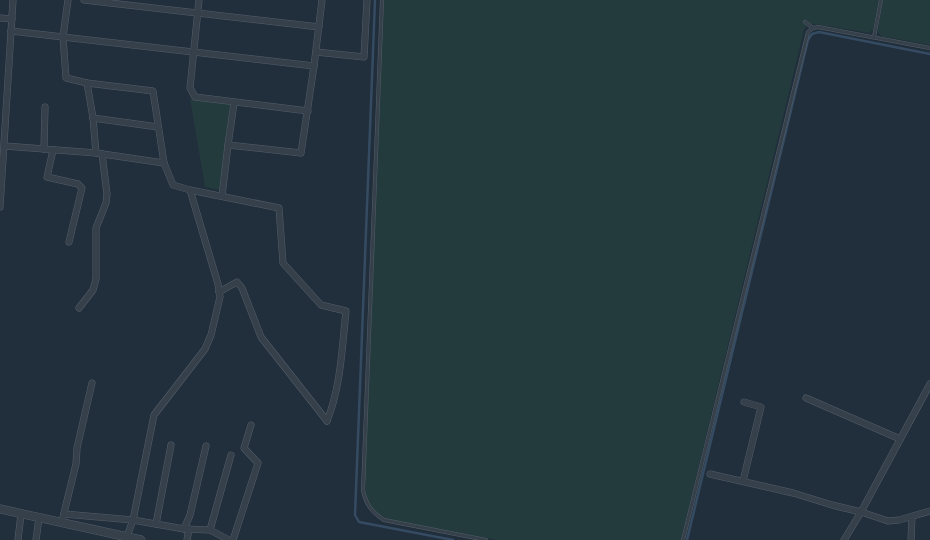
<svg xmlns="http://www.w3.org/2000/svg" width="930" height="540" font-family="Roboto,sans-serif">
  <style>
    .green { fill: #233b3c }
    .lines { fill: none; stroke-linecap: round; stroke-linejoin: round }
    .stream { stroke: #354b62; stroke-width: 2.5 }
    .service-casing { stroke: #535e69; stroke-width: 4 }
    .minor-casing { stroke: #535e69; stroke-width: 7 }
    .tertiary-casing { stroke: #535e69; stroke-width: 9 }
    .service { stroke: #35404b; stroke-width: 3 }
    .minor { stroke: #35404b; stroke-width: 6 }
    .tertiary { stroke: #35404b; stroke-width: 8 }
  </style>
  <rect width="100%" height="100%" fill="#212e3b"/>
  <g class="green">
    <path d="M384,0H879L873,29L870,33L814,24L807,26L804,30L681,540H497L392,520C369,513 365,499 365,476Z"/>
    <polygon points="883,0 930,0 930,45 881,36 878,32 878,29"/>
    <polygon points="190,99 230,105 219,190 205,187"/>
  </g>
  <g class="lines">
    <g class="stream">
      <polyline points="375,0 355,515 359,522 453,540"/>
      <polyline points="687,540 808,40 812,34 819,32 930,54"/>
    </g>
    <defs>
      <g id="service">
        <path d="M382,0L363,490C366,505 372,512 384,520L486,540"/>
        <polyline points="805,22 813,28"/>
        <polyline points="874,37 881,0"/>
        <polyline points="683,540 808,32 813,28 818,27 930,48"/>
      </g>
      <g id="minor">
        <path d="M68,0L63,37L66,78L87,83L153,91L164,163L173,185L190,190L279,208L283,263L321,305L346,311C342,348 341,386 327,421"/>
        <polyline points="84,0 319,27"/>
        <polyline points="199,0 190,88 195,97 308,111"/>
        <polyline points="0,18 12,19"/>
        <polyline points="11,31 314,66"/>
        <polyline points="316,52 364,57 367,0"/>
        <polyline points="87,83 93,118 96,153"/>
        <polyline points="93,118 158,127"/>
        <polyline points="228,145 234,103"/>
        <polyline points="5,146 96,153 164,163"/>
        <polyline points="44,149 45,107"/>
        <polyline points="53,150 47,177 78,184 82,188 69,242"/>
        <polyline points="222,196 228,145 301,153 314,66 322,0"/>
        <polyline points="0,207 13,0"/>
        <polyline points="219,292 237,282 242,288 261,337 327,421"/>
        <polyline points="79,308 93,290 96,279 96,228 106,203 107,194 102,154"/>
        <polyline points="806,398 900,439"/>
        <polyline points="710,474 793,493 832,505 861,512 888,521 899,520 930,511"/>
        <polyline points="743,481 761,407 744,402"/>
        <polyline points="64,514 133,520 184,529 210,530 229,540"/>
        <polyline points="63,517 76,464 77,448 92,383"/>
        <polyline points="156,524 171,445"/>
        <polyline points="184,529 190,515 206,446"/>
        <polyline points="210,530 231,455"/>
        <polyline points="126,539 133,520 154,415 205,349 211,335 220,297 218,284 190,190"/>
        <polyline points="18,540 21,514"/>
        <polyline points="36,540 39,518"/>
        <polyline points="187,540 189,529"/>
        <polyline points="233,540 258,463 244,448 251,425"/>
        <polyline points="844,540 861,512 930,384"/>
        <polyline points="911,540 912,517"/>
      </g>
      <polyline id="tertiary" points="0,509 141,540"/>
    </defs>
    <use href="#service" class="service-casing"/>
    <use href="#minor" class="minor-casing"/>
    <use href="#tertiary" class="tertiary-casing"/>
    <use href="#service" class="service"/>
    <use href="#minor" class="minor"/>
    <use href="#tertiary" class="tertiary"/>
  </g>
</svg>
